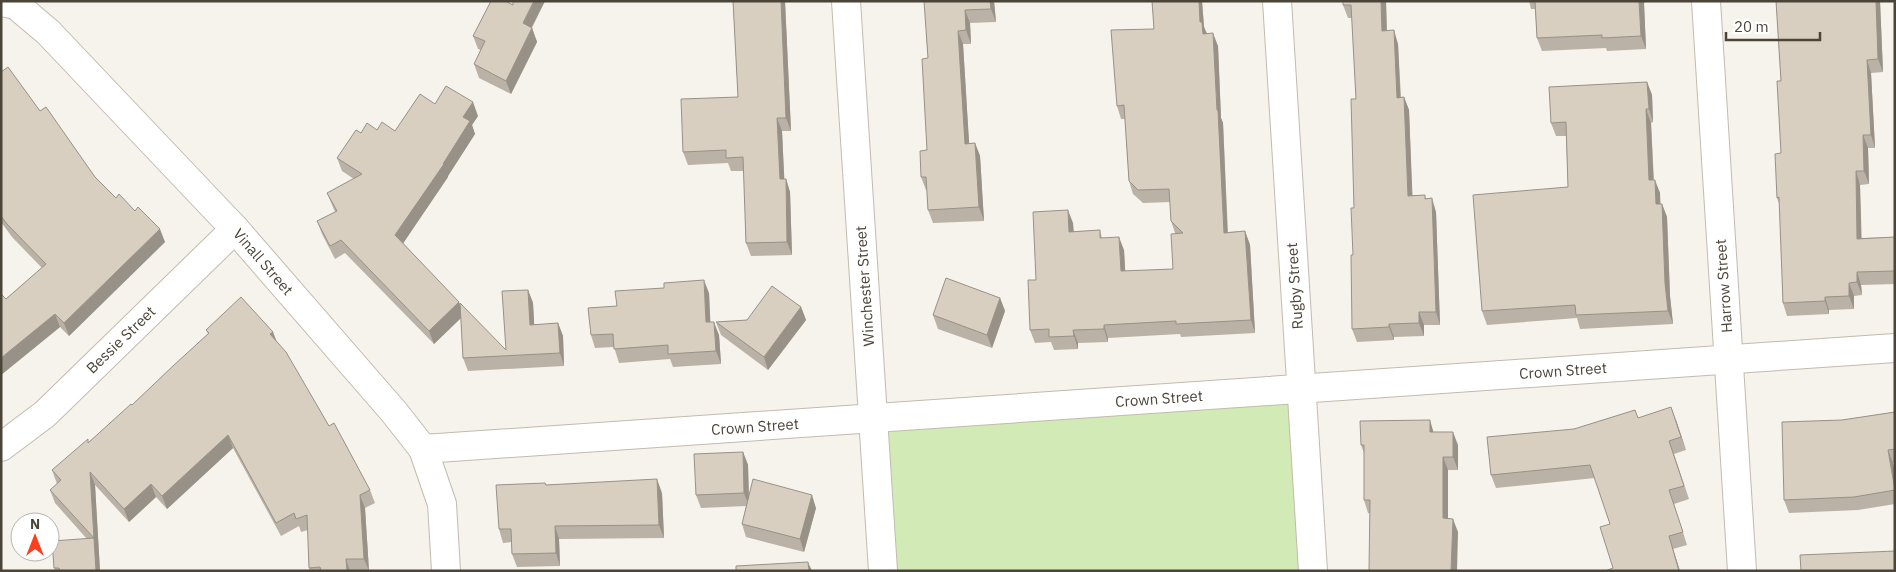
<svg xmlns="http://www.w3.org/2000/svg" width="1896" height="572" font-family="'IBM Plex Sans',sans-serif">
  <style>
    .green { fill: #d2eab5 }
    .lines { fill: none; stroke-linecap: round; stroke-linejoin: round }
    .street-casing { stroke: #c2bbae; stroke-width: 30 }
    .street { stroke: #fff; stroke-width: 28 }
    .wall { fill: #bab2a6 }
    .shaded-wall { fill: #979187 }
    .building { fill: #d8cfc1; stroke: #979187 }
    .labels { text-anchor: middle; stroke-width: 5; stroke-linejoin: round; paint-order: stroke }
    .street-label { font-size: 15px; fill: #4b4439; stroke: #fff }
  </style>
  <rect width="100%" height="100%" fill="#f6f3ec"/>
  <polygon class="green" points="1296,390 1307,571 890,571 880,418"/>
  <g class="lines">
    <defs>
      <g id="street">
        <polyline points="846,1 883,571"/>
        <polyline points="1277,1 1313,571"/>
        <polyline points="1706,1 1742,571"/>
        <polyline points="1,2 16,5 48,32 235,229 394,412 423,449 442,504 446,571"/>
        <polyline points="1,447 45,414 235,229"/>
        <polyline points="423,449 1895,348"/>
      </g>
    </defs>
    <use href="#street" class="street-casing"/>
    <use href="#street" class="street"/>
  </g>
  <g class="wall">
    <polygon points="513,1 545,1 532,28 537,42 511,94 479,78 474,64 481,50 478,49 473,36 513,5"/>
    <polygon points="733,1 785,1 791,131 782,131 784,179 786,179 790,192 792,255 751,256 746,243 744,171 731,171 728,163 688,165 683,152 738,97"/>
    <polygon points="924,1 994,1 996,22 970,23 971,44 963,44 969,144 975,143 980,156 984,221 933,223 928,210 927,190 926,190 921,177 927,150 928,58"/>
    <polygon points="1152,1 1202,1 1204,27 1207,33 1218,46 1221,118 1223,123 1228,232 1245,231 1250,245 1255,333 1181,337 1180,334 1108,338 1108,342 1078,343 1078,349 1054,350 1051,342 1035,343 1030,330 1036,280 1073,223 1074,232 1100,230 1102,238 1124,250 1125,271 1173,269 1175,233 1171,221 1170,202 1143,203 1133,194 1129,181 1125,119 1121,119 1117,106 1154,29"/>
    <polygon points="1386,1 1387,31 1398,44 1401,97 1404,97 1409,110 1412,195 1425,195 1426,199 1436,212 1440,325 1424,325 1424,336 1394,337 1394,340 1357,342 1352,329 1356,99 1352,18 1348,18 1343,5"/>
    <polygon points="1529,1 1645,1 1645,3 1644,3 1646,49 1607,51 1606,48 1542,51 1537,38 1535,9 1531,9"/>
    <polygon points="1776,1 1880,1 1883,72 1871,73 1875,148 1868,148 1869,184 1860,185 1861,238 1895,237 1895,284 1861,285 1862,295 1854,296 1854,309 1829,310 1829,314 1787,316 1783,303 1780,206 1777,198 1781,153 1781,81"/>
    <polygon points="1,72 40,111 95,177 116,198 165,242 69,336 60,327 1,375 1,294 6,299 42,268 12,237 1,222"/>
    <polygon points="1647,82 1652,95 1653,122 1651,123 1654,180 1660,193 1660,204 1662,204 1667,217 1670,296 1673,324 1580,329 1577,318 1487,325 1482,311 1568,187 1566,136 1556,136 1551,123"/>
    <polygon points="435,104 478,116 472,125 475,134 448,176 448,177 403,243 460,305 506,350 528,290 533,303 534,325 558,323 563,336 564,366 468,371 463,358 461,318 434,344 345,253 335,259 322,234 317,221 335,212 327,193 354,179 342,171 337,158 361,133 377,130 395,131"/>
    <polygon points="709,293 710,322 719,335 721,364 673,367 670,359 619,363 614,347 595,348 591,335 617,306"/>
    <polygon points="1000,298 1005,311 992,348 938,329 933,315"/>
    <polygon points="801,307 806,320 768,370 721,335 716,322 747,320"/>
    <polygon points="206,330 273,332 276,341 329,426 370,490 375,503 365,508 369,571 310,571 309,568 308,530 301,532 299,526 281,536 233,448 167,509 156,497 129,522 95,485 100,571 55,571 54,568 87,539 55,503 50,490 57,484 52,470 89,442 132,405 208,334"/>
    <polygon points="1895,412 1895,463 1893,463 1895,472 1895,504 1858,510 1789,513 1784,500 1842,420"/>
    <polygon points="1638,418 1676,420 1686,450 1674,454 1689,499 1674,504 1687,545 1673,549 1680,571 1605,571 1613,568 1610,524 1595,478 1496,488 1491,475 1574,429"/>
    <polygon points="1434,432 1458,445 1458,470 1448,470 1448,518 1458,532 1368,513 1364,500 1364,453 1361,445"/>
    <polygon points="743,452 748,465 749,497 816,508 804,552 746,537 742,524 746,506 701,508 696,495"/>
    <polygon points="545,483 546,485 662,493 664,538 559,539 560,566 517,567 512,554 511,542 503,543 499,529"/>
  </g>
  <g class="shaded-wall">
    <polygon points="534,1 545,1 527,36 523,23"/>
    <polygon points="781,1 785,1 791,131 786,118"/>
    <polygon points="990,1 994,1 996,22 991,9"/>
    <polygon points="1199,1 1202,1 1204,27 1207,35 1203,34 1200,22"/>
    <polygon points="1381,1 1386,1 1387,44 1382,31"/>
    <polygon points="1639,1 1643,1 1644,3 1646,49 1641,36"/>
    <polygon points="1876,1 1880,1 1883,72 1878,59"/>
    <polygon points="965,10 970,23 971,44 966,30"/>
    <polygon points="532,28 537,42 511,94 506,81"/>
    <polygon points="1394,30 1398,44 1401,111 1397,98"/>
    <polygon points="958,31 963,44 970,157 965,144"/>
    <polygon points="1213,33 1218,46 1221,118 1223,123 1228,246 1224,233"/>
    <polygon points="1867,60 1871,73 1875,148 1871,135"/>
    <polygon points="1647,82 1652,95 1653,122 1649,109"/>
    <polygon points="1404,97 1409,110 1413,209 1408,196"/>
    <polygon points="473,102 478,116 472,125 475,134 448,176 448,177 400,248 395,235 463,117"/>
    <polygon points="1646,109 1651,123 1654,193 1649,180"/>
    <polygon points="777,118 782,131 785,193 780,179"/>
    <polygon points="1863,135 1868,148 1869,184 1864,171"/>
    <polygon points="975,143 980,156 984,221 979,207"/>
    <polygon points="1856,171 1860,185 1862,252 1857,239"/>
    <polygon points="786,179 790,192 792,255 787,242"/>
    <polygon points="1655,180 1660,193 1661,217 1656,204"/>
    <polygon points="1432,198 1436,212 1440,325 1436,312"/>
    <polygon points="1662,204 1667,217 1670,296 1673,324 1668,311 1665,283"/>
    <polygon points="1068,210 1073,223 1074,246 1069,232"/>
    <polygon points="160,229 165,242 69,336 64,323"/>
    <polygon points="1245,231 1250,245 1255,333 1251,320"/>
    <polygon points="1119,237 1124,250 1126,284 1121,271"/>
    <polygon points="1857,272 1861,285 1862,295 1857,282"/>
    <polygon points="704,280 709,293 711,335 706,322"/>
    <polygon points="1849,283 1854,296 1854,309 1849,296"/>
    <polygon points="528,290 533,303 535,338 530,325"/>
    <polygon points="1825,297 1829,310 1829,314 1825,301"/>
    <polygon points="1000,298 1005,311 992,348 987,335"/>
    <polygon points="459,302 464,315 434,344 429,331"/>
    <polygon points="801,307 806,320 768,370 764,357"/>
    <polygon points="1419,312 1424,325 1424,336 1419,323"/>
    <polygon points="55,314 60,327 1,375 1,358"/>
    <polygon points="714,322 719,335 721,364 716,351"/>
    <polygon points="558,323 563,336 564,366 560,353"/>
    <polygon points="1389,324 1394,337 1394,340 1389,327"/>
    <polygon points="1104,325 1108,338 1108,342 1104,329"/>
    <polygon points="1073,330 1078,343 1078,349 1074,336"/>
    <polygon points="273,332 278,345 270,334"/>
    <polygon points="1671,407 1676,420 1686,450 1681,437"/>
    <polygon points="1430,420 1434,434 1430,432"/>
    <polygon points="1453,432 1458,445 1458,470 1453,457"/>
    <polygon points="228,435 233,448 167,509 162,496"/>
    <polygon points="1888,450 1893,463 1895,472 1895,488"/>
    <polygon points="743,452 748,465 749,506 744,493"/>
    <polygon points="1443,457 1448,470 1448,531 1443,518"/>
    <polygon points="90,472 95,485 100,571 96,571"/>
    <polygon points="657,479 662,493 664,538 659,525"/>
    <polygon points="151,484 156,497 129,522 124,509"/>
    <polygon points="360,495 365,508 369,571 364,559"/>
    <polygon points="812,495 816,508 804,552 800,539"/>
    <polygon points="1453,519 1458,532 1457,571 1451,571"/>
    <polygon points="555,526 559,539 560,566 556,553"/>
    <polygon points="1669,536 1673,549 1680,571 1679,571"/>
    <polygon points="346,559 350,571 347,571"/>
    <polygon points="808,562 812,571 809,571"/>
  </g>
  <g class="building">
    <polygon points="491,1 505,1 513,5 513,1 534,1 523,23 532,28 506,81 474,64 485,41 473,36"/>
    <polygon points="733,1 781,1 786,118 777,118 780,179 786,179 787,242 746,243 743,157 726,158 726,150 683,152 681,99 738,97"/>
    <polygon points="924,1 990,1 991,9 965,10 966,30 958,31 965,144 975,143 979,207 928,210 926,177 921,177 920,151 927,150 922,59 928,58"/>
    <polygon points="1152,1 1199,1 1200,22 1202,22 1203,34 1213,33 1217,110 1218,110 1224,233 1245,231 1251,320 1176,324 1176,321 1104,325 1104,329 1073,330 1074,336 1049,337 1049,329 1030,330 1028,280 1036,280 1033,212 1068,210 1069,232 1100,230 1100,238 1119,237 1121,271 1173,269 1171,234 1183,233 1171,221 1169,189 1138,190 1129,181 1124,105 1117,106 1111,30 1154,29"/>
    <polygon points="1343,1 1381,1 1382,31 1394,30 1397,98 1404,97 1408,196 1425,195 1425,199 1432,198 1436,312 1419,312 1419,323 1389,324 1389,327 1352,329 1351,255 1353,255 1351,208 1354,208 1351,99 1356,99 1351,5 1343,5"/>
    <polygon points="1535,1 1639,1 1641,36 1602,38 1602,35 1537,38"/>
    <polygon points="1776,1 1876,1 1878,59 1867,60 1871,135 1863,135 1864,171 1856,171 1857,239 1895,237 1895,271 1857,272 1857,282 1849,283 1849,296 1825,297 1825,301 1783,303 1779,197 1777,198 1775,154 1781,153 1777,81 1781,81"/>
    <polygon points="8,67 40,111 46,107 95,177 116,198 119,194 135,211 138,207 160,229 64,323 55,314 1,358 1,294 6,299 46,264 7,224 1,216 1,72"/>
    <polygon points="1647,82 1649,109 1646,109 1649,180 1655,180 1656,204 1662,204 1665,283 1668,311 1576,315 1575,305 1482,311 1473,195 1568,187 1566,122 1551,123 1549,87"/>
    <polygon points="446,86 473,102 463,117 470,121 443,164 444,164 395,235 459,302 429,331 341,240 330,246 317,221 337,211 327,193 362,174 337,158 356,130 361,133 367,123 377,130 382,122 395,131 420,94 435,104"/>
    <polygon points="946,278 1000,298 987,335 933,315"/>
    <polygon points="704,280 706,322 714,322 716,351 668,354 668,345 614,349 613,334 591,335 588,308 617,306 615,291 664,288 664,283"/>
    <polygon points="772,286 801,307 764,357 716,322 747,320"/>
    <polygon points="528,290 530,325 558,323 560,353 463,358 460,303 506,350 502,291"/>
    <polygon points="241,297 273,332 270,334 286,352 329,426 334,423 370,490 360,495 364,559 346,559 347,571 321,571 320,567 309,568 307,515 296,519 294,513 276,523 228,435 162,496 151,484 124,509 90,472 96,571 60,571 59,568 54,568 52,541 94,538 50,490 61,480 52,470 88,439 88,443 131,404 132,405 174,365 209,333 206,330"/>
    <polygon points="1671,407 1681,437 1669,441 1684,486 1669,490 1683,532 1669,536 1679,571 1605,571 1613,568 1600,527 1610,524 1590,465 1491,475 1487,437 1574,429 1635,410 1638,418"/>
    <polygon points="1895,412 1895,449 1888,450 1895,490 1854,497 1784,500 1782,422 1842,420"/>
    <polygon points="1430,420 1430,432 1453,432 1453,457 1443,457 1443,518 1453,519 1451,571 1369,571 1370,500 1364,500 1364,445 1361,445 1360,421"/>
    <polygon points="743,452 744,493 696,495 694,454"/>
    <polygon points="657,479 659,525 555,526 556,553 512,554 511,529 499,529 496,485 545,483 546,485"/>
    <polygon points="753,479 812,495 800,539 742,524"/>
    <polygon points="1895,551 1895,571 1801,571 1800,555"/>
    <polygon points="808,562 809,571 736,571 736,566"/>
  </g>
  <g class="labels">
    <g class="street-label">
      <text transform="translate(263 262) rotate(49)" y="5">Vinall Street</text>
      <text transform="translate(865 286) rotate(-94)" y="5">Winchester Street</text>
      <text transform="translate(1295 286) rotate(-94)" y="5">Rugby Street</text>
      <text transform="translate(1724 286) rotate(-94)" y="5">Harrow Street</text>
      <text transform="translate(121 340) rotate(-44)" y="5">Bessie Street</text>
      <text transform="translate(1563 371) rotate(-4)" y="5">Crown Street</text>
      <text transform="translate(1159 399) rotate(-4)" y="5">Crown Street</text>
      <text transform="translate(755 427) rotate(-4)" y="5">Crown Street</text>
    </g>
  </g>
  <rect width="1896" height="572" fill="none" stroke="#4b4439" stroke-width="5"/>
  <g transform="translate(35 537)"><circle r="24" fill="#ffffff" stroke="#b7b4b0"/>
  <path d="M0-4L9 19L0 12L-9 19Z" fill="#fc3f1d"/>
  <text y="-8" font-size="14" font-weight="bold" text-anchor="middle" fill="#4b4439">N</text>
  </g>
  <path d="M1726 32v8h94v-8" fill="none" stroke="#4b4439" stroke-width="2.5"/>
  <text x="1734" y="32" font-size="15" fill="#4b4439" stroke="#ffffff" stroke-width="4" paint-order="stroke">20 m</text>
</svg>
